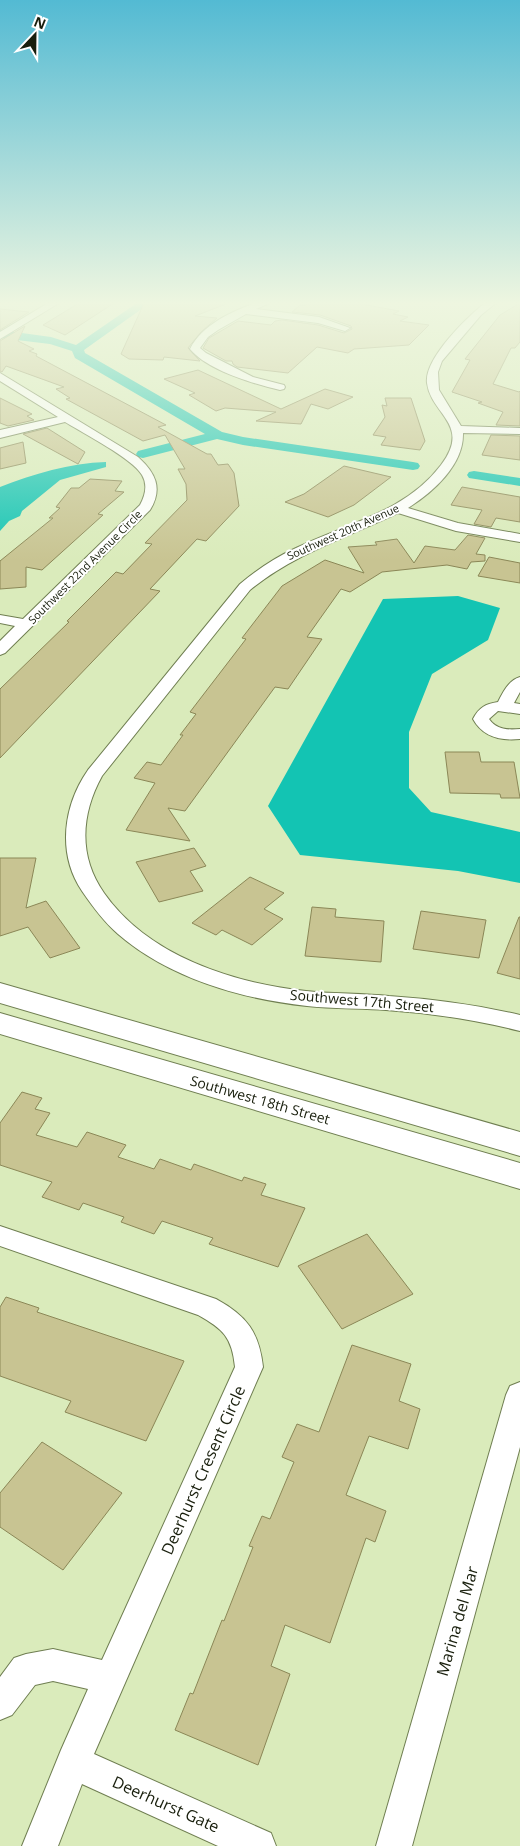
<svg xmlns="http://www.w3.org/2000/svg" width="520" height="1846" font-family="'Open Sans',sans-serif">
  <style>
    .water { fill: #13c4b3 }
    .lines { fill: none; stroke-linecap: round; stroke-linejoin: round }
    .canal { fill: #13c4b3; fill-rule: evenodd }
    .building { fill: #c8c492; stroke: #8b8757 }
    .street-casing { stroke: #6f7e51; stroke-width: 2 }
    .secondary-casing { stroke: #6f7e51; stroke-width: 2 }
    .street { fill: #fff; fill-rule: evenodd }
    .secondary { fill: #fff; fill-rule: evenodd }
    .labels { text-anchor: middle; stroke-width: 4; stroke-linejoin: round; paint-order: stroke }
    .far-street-label { font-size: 11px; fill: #181e0c; stroke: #fff }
    .street-label { font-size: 14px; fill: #181e0c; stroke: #fff }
    .near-street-label { font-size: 16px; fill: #181e0c; stroke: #fff }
  </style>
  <rect width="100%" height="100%" fill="#daebbb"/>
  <g class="water">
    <path d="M106,462V467L60,480L22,511L20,516L9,521L0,531V487C33,474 70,463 106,462Z"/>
    <polygon points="458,596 500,608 488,640 432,674 409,732 409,788 431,812 520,832 520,883 458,871 300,855 268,806 383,599"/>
  </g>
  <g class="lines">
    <g class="canal">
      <polygon points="137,303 150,303 91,345 84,350 85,353 222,432 243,437 413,462 418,463 420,466 418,469 413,470 243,445 217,439 143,458 138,457 136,454 138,451 205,434 75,358 72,351 50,344 0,338 0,330 51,337 76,345"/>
      <polygon points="474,471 520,478 520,486 469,478 467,475 469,472"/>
    </g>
  </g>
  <g class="building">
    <polygon points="79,303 114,303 65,335 43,325"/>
    <polygon points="144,303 225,303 226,304 195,316 217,318 201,332 188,348 200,361 164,357 163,360 129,359 121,354"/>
    <polygon points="309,303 356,303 399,311 393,314 408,317 400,321 429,325 409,345 354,349 348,353 317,347 288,373 237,367 233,364 232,361 226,361 203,348 209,338 238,321 271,325 275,321 282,320 318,325 344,333 352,329 351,326 320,315 292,312 300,305 306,305"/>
    <polygon points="520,303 520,342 515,348 511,348 493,384 519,392 520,391 520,426 496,425 503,412 478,403 482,402 452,392 470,360 465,359 500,315"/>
    <polygon points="0,309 29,312 0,330"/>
    <polygon points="25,326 18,341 34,349 29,351 37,354 36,356 166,425 158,427 207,454 211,454 218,465 228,464 234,473 239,506 206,541 197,539 150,589 160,591 0,758 0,689 69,622 67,621 116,572 123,574 152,544 145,543 187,500 186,484 178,469 185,469 165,435 143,441 66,399 70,398 56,389 64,387 6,366 2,372 0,371 0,341"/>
    <polygon points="198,370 281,409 325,389 353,397 328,409 311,404 301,424 256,421 276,412 225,408 216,411 189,395 195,393 164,379"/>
    <polygon points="0,398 32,414 27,416 34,420 8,426 0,423"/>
    <polygon points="385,398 411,398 425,441 420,450 381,445 386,437 373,435 385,417 382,405 387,406"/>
    <polygon points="47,428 85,452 78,464 23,434"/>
    <polygon points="491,435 520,436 520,460 482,455"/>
    <polygon points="23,442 26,463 0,469 0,448"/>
    <polygon points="344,466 391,477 354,505 328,517 285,502 304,494"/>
    <polygon points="90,479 122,481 115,491 124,492 98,514 103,515 42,570 26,567 26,587 0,589 0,561 53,518 49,518 60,508 56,507 71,488 79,488"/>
    <polygon points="462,487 520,497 520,522 496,518 491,527 474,524 482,510 451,505"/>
    <polygon points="468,535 485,538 476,554 485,555 485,561 471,562 467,569 447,565 382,572 350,592 341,589 307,637 322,639 288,689 275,687 185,811 168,808 190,841 126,830 155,783 134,778 147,762 161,765 183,735 180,735 196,714 190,712 246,639 242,638 282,586 325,560 364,573 348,547 377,545 375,542 397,539 414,563 425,546 455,550"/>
    <polygon points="489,557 520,563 520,583 478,576"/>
    <polygon points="445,752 479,752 481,762 514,762 520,798 501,798 500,794 450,793"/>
    <polygon points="194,848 206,866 190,871 203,891 159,902 136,862"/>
    <polygon points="0,858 36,858 26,908 46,901 80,948 50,958 28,927 0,936"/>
    <polygon points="250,877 284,893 264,909 283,919 252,945 222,930 216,935 192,923"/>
    <polygon points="312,907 336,909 335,917 384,921 381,962 305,956"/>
    <polygon points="421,911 486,920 479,958 413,949"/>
    <polygon points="519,917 520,917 520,979 497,973"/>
    <polygon points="22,1092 42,1098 35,1109 50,1113 36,1135 77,1147 87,1132 126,1145 118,1157 154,1169 160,1159 191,1170 194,1164 242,1181 244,1177 266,1184 261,1195 305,1208 278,1267 209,1244 213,1238 162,1221 154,1234 121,1222 124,1217 83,1203 79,1210 42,1197 52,1182 0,1165 0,1123"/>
    <polygon points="367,1234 413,1294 342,1329 298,1266"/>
    <polygon points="6,1297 39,1308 37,1312 184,1361 146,1441 65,1412 71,1401 0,1376 0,1307"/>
    <polygon points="352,1345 411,1364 399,1401 420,1409 408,1449 369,1436 346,1495 386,1511 375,1542 366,1538 330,1643 285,1625 271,1666 290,1674 258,1765 175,1730 190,1693 193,1694 222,1620 224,1621 253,1547 249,1546 262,1516 270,1519 294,1462 282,1457 297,1424 319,1432"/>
    <polygon points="42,1442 122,1493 63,1570 0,1527 0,1493"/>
  </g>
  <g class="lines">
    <defs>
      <g id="street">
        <polygon points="48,303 59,303 0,339 0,332"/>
        <path d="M256,303H270L256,309L319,317L350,328L345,331L318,323L246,314L218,330L208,337L200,348L206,353L253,377L284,385L285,387L284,389L280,390C254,384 207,370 190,349C202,325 232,311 256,303Z"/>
        <path d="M485,303H496L481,315L442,361L438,372L439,390L461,426L520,428V434L463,433C464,465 433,492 408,508L458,523L520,534V542L456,531L398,513C347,537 294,554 250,590L102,776C81,814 78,856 104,893C148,956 233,983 306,991C333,994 361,993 389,996C433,999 477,1005 520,1015V1031C476,1020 431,1013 386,1010C359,1008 333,1009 307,1006C241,999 169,978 118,934C104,922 93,907 82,891C57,854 63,806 88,770L240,584C257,570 274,558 294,549C344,524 405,513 441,465C472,424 431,415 427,383C424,359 467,317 485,303Z"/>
        <path d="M0,373L138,457C156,473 163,489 150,510L5,653L0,655V641L15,626L0,623V615L23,619L140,505C145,496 148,485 142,475C133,459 83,433 65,422L0,438V430L58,417L0,381Z"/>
        <path d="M520,677V692L514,703L520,704V714L498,711L489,719C497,730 508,730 520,729V739C500,741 483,737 473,719C479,707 486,704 498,702C503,692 509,680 520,677Z"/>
        <path d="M0,1226L216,1299C247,1316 259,1332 263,1367L94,1754L271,1833L276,1846H218L82,1784L58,1846H22L61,1750L88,1689L53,1681L35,1685L12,1715L0,1720V1677L14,1658L26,1654L53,1649L102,1660L235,1367C232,1337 223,1329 198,1315L0,1246Z"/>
        <polygon points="520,1382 520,1447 412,1846 376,1846 506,1395 510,1386"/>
      </g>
      <g id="secondary">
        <polygon points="0,983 520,1132 520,1156 0,1003"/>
        <polygon points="0,1013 520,1163 520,1189 0,1034"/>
      </g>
    </defs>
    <use href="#street" class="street-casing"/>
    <use href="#secondary" class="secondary-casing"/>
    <use href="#street" class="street"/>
    <use href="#secondary" class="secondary"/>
  </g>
  <linearGradient id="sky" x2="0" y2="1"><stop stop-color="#53bad3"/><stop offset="0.54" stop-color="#eef6e0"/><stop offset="1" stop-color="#eef6e0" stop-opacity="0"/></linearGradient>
  <rect width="520" height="561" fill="url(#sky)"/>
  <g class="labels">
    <g class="far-street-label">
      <text transform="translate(343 532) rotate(-24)" y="4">Southwest 20th Avenue</text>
      <text transform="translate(85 567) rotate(-45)" y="4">Southwest 22nd Avenue Circle</text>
    </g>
    <g class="street-label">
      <text transform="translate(362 1001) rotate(5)" y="5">Southwest 17th Street</text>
      <text transform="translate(260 1100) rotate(16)" y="5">Southwest 18th Street</text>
    </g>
    <g class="near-street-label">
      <text transform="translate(203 1470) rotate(-66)" y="6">Deerhurst Cresent Circle</text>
      <text transform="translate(457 1621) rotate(-74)" y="6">Marina del Mar</text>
      <text transform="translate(166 1804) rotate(24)" y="6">Deerhurst Gate</text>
    </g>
  </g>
  <g transform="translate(35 35) rotate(22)" stroke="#ffffff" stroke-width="4" paint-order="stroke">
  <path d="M0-4L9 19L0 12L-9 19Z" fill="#181e0c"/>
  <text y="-8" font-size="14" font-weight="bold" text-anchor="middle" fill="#181e0c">N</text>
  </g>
</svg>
